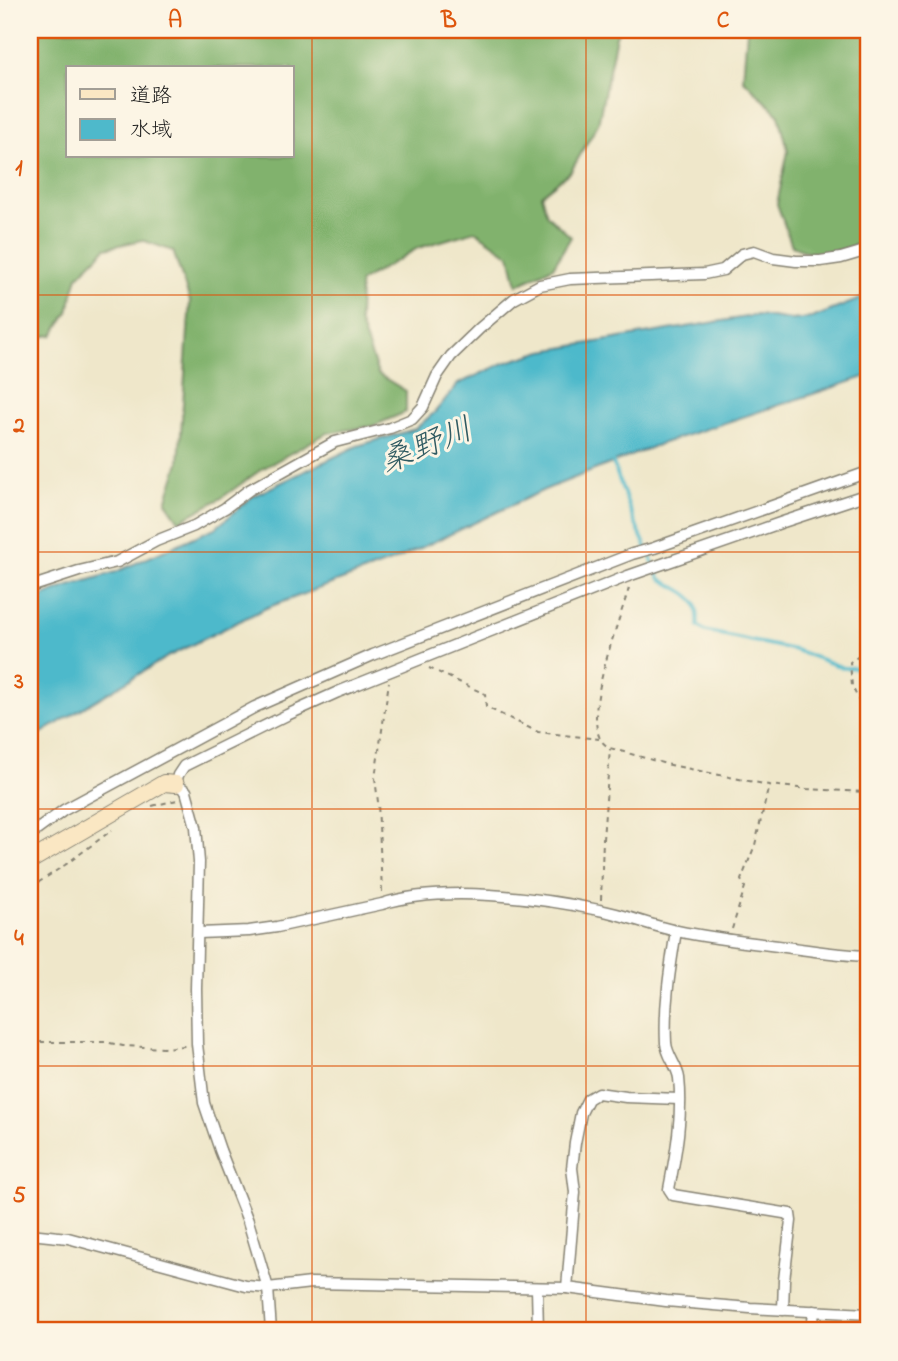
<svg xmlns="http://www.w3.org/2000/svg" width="898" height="1361" font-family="'Indie Flower','Klee One',sans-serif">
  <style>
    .forest { fill: #81b26d; stroke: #4e6744; stroke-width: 2; fill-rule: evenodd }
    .water { fill: #4eb9cb; stroke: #356a74; stroke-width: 2 }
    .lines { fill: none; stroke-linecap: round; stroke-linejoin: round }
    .stream { stroke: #4eb9cb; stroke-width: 3.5 }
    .street-casing { stroke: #868273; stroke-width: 13 }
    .secondary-casing { stroke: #868273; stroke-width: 18 }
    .path { stroke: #868273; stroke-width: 2; stroke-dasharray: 5 5; stroke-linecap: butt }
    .street { stroke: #fff; stroke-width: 10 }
    .secondary { stroke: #fae7c3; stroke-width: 16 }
    .grid { fill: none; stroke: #de560d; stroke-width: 2; stroke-opacity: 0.55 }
    .labels { text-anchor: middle; stroke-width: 6; stroke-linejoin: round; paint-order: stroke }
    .water-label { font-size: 32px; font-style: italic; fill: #305b62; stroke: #fcf5e5 }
    .neatline { fill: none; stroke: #de560d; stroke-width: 2.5 }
    .grid-label { font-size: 23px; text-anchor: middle; font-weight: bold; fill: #de560d }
  </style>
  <rect width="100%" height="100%" fill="#fcf5e5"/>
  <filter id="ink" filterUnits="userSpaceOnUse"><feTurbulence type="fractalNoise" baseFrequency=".0143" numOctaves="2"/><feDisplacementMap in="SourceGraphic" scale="14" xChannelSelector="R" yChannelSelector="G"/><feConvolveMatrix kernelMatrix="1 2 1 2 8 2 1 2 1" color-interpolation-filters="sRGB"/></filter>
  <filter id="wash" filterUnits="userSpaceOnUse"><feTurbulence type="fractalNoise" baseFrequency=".00686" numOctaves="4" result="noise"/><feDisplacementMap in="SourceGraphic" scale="28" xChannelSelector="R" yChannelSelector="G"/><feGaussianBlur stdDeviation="1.57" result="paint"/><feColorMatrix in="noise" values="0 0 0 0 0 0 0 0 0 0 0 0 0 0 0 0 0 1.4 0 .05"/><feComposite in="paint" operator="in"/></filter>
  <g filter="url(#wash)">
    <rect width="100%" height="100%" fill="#efe7ca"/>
    <g class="forest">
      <path d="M30,30H619L616,36L598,124L571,171L541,195L547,215L571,237L553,267L517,285L510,255L475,231L418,248L360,282L359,321L378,374L406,391V412L373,426L327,433L262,469L220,499L179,521L166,502L179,462L190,301L173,251L142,240L106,248L78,276L68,312L53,335L30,338ZM68,68H292V156H68Z"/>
      <polygon points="747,30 868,30 868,241 846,249 814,255 792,246 777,204 788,151 779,115 743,79"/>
    </g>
    <polygon class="water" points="868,296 868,376 660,444 544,490 393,561 266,608 169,656 30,740 30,601 66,587 116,572 217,527 253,496 357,446 415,429 435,412 458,384 504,363 543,351 758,315 791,320 812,318"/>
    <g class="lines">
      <path class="stream" d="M612,460L633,518L660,578C671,587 695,593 697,609C698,615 698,621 698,626L705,631L795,650L844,668L868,667"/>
    </g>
  </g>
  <g filter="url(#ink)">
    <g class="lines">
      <defs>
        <g id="street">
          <polyline points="30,587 79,571 117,562 156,541 194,526 225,508 249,490 335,442 390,428 412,419 423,407 437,376 451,356 480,328 514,299 540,285 570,279 704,274 723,270 742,254 754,251 773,258 796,261 820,261 841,258 868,250"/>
          <polyline points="30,835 64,810 255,707 373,655 632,554 654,548 868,472"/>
          <path d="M676,931C670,968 664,1005 666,1043C667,1056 677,1065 679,1078C683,1115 676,1153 669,1189L673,1195L790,1214L791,1221L784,1280L783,1310"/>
          <path d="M199,933L249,931L277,927L382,904C442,885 537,897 599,910C626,915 651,926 677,931C710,938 744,942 778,946C808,950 838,955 868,956"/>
          <polyline points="30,1234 68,1238 246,1286 268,1288 311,1283 567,1288 666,1301 750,1308 868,1314"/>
          <polyline points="537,1288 538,1331"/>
          <polyline points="567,1288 575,1192 572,1168 575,1143 581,1113 588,1099 598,1093 626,1097 679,1099"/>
          <polyline points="271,1331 268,1288 248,1221 220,1150 204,1103 197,1044 196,989 199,862 196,827 186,791 176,784 178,775 184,766 287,715 338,692 628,576 783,522 868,494"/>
          <polyline points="812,1331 814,1311"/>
        </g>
        <polyline id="secondary" points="30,859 35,858 164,783 176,784"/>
      </defs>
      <use href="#street" class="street-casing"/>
      <use href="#secondary" class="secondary-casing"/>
      <g class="path">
        <path d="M629,588C619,622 586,705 599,736C601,742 605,745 610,748L666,764L769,785L807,789L868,792"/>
        <polyline points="868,650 850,662 852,686 864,712 868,734"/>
        <polyline points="429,668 485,694 486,707 538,732 599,739"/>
        <polyline points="152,806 177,800"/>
        <polyline points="30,888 65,865 112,830"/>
        <polyline points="382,892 378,802 375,778 389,682"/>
        <polyline points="601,900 603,839 610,749"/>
        <polyline points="732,929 745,887 741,880 755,845 769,785"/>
        <polyline points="866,945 868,907"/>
        <polyline points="867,968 868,992"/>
        <polyline points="30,1042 106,1042 123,1046 163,1048 185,1046"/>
      </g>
      <use href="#street" class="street"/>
      <use href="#secondary" class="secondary"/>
    </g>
  </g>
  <path class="grid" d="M312,30V1331M586,30V1331M30,295H868M30,552H868M30,809H868M30,1066H868"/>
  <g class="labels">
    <g class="water-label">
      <text transform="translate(426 444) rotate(-22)" y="11">桑野川</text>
    </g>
  </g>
  <rect width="898" height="1361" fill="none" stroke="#fcf5e5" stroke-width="77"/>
  <rect x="66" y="66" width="228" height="91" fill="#fcf5e5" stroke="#a29e95" stroke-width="2"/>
  <rect x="80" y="89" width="35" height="10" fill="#fae7c3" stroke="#a29e95" stroke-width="2"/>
  <text x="130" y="102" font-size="21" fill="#1c1c1c">道路</text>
  <rect x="80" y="119" width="35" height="21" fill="#4eb9cb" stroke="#a29e95" stroke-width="2"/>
  <text x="130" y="136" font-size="21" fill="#1c1c1c">水域</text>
  <rect x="38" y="38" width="822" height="1284" class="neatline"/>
  <g class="grid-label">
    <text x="175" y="27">A</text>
    <text x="449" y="27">B</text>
    <text x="723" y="27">C</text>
    <text x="19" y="175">1</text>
    <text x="19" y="432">2</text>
    <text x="19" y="688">3</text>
    <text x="19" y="945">4</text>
    <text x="19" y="1202">5</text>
  </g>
</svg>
